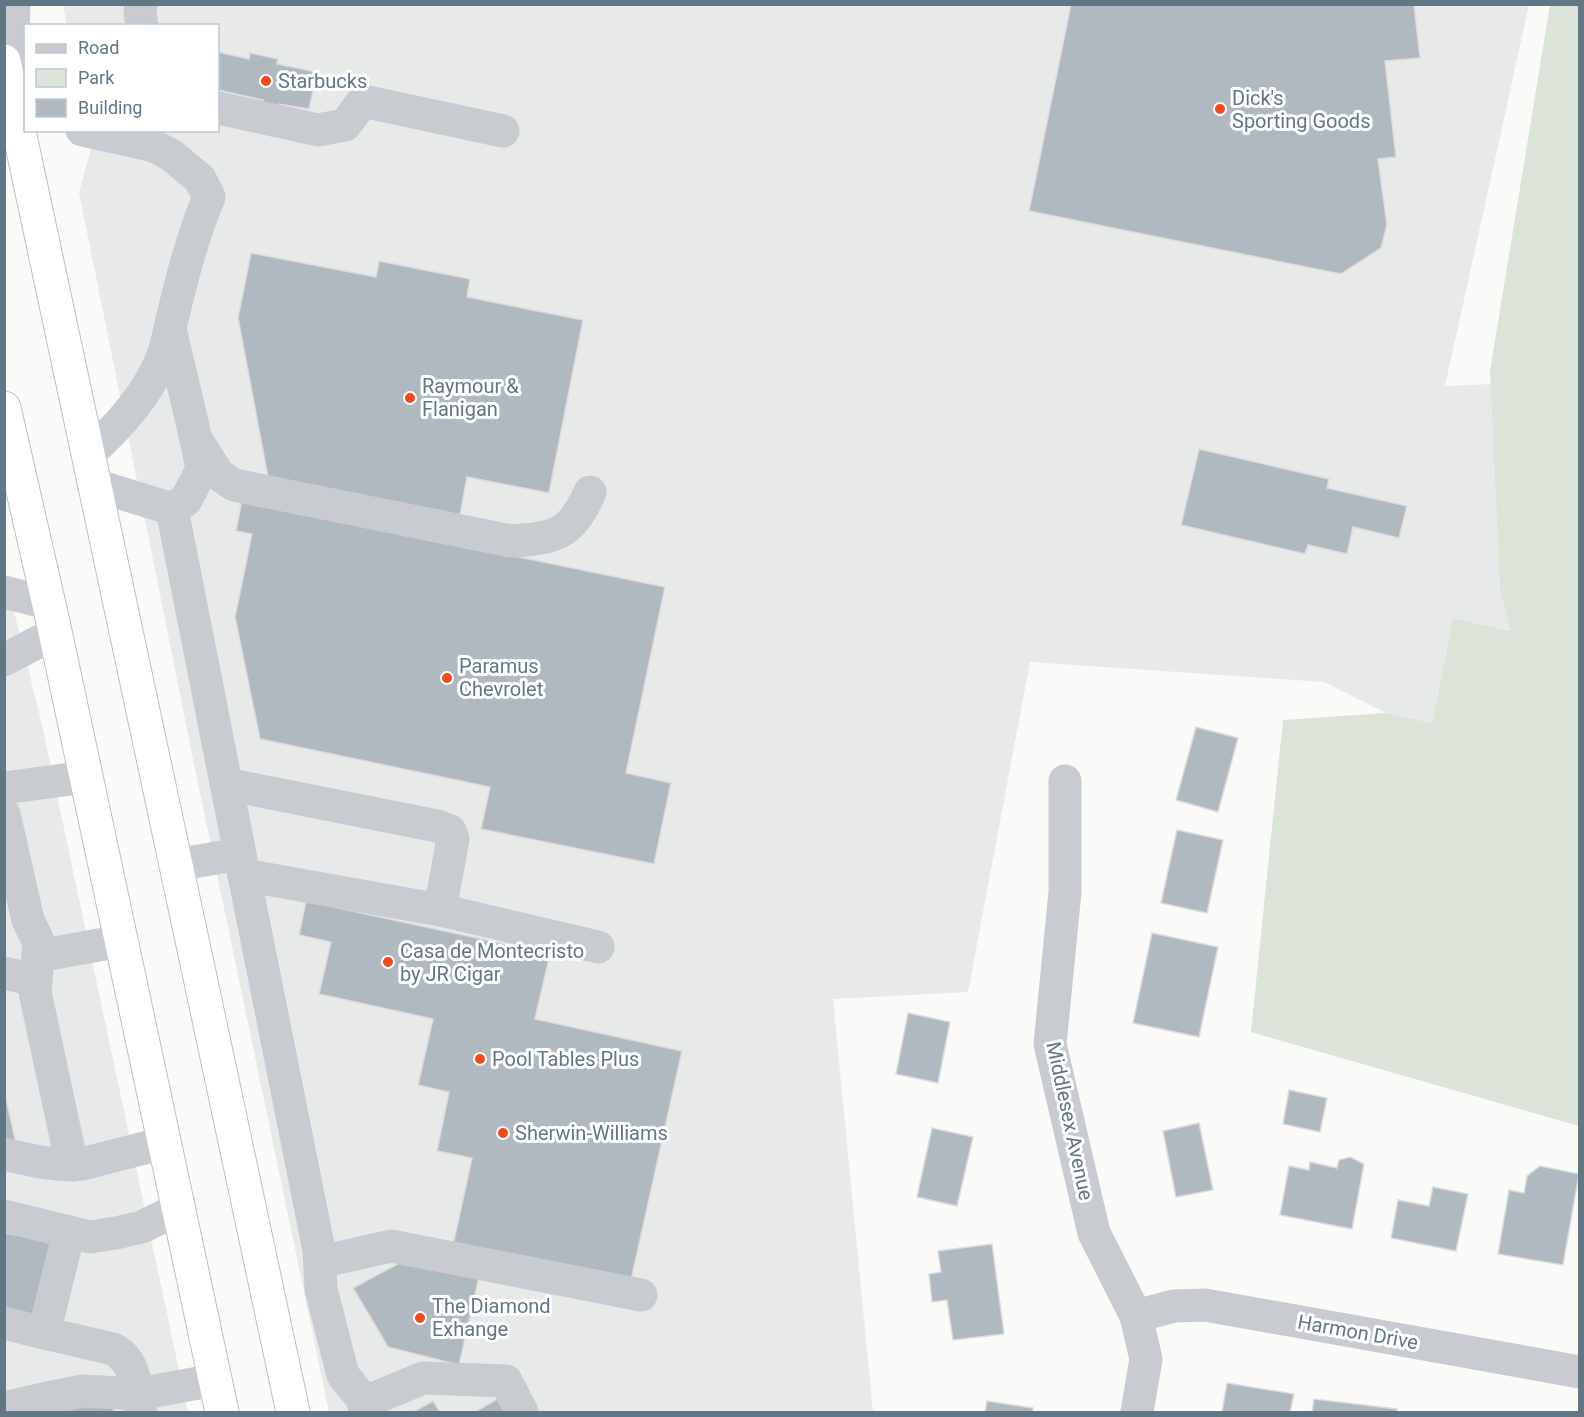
<svg xmlns="http://www.w3.org/2000/svg" width="1584" height="1417" font-family="Roboto,sans-serif">
  <style>
    .built { fill: #e8e9e9 }
    .green { fill: #dce3d8 }
    .building { fill: #b0b9c0; stroke: #dcdcda; stroke-width: 1.5 }
    .lines { fill: none; stroke-linecap: round; stroke-linejoin: round }
    .highway-casing { stroke: #bcc0c3; stroke-width: 35 }
    .minor { stroke: #c8ccd0; stroke-width: 33 }
    .highway { stroke: #fff; stroke-width: 33 }
    .poi-dot { fill: #f5491c; stroke: #fff; stroke-width: 2 }
    .labels { text-anchor: middle; stroke-width: 6; stroke-linejoin: round; paint-order: stroke }
    .poi-label { font-size: 20px; fill: #627786; stroke: #fff; text-anchor: start }
    .street-label { font-size: 20px; fill: #627786; stroke: #fff }
  </style>
  <rect width="100%" height="100%" fill="#fafaf8"/>
  <g class="built">
    <polygon points="63,5 1529,5 1445,386 1491,384 1500,589 1510,631 1453,618 1432,723 1386,713 1324,682 1030,662 968,992 833,999 873,1412 329,1412 195,769 79,192 96,131 218,130 218,26 67,25"/>
    <polygon points="4,571 42,725 188,1412 5,1412"/>
  </g>
  <polygon class="green" points="1550,5 1580,5 1579,1126 1251,1032 1283,720 1386,713 1432,723 1453,618 1510,631 1500,589 1490,371"/>
  <g class="building">
    <polygon points="1071,4 1414,4 1420,58 1385,61 1396,157 1378,159 1387,225 1381,248 1341,274 1029,211"/>
    <polygon points="218,52 249,59 250,53 278,59 277,64 317,72 309,109 279,104 278,110 262,106 263,100 218,90"/>
    <polygon points="251,253 376,277 379,261 470,279 467,297 583,320 549,493 467,477 460,515 268,477 238,318"/>
    <polygon points="1199,449 1329,479 1327,488 1407,506 1399,538 1353,527 1347,554 1308,545 1305,554 1181,525"/>
    <polygon points="242,500 665,587 626,773 671,783 654,864 481,829 490,787 260,739 235,617 252,534 236,531"/>
    <polygon points="1196,727 1238,738 1218,812 1176,800"/>
    <polygon points="1177,830 1223,840 1207,913 1161,903"/>
    <polygon points="306,901 550,954 535,1019 682,1051 629,1289 452,1250 472,1158 437,1151 449,1092 418,1085 433,1019 319,994 331,942 299,935"/>
    <polygon points="1152,933 1218,947 1199,1037 1133,1023"/>
    <polygon points="908,1013 950,1022 938,1083 896,1074"/>
    <polygon points="4,1090 19,1156 4,1153"/>
    <polygon points="1289,1090 1327,1098 1320,1132 1283,1124"/>
    <polygon points="1199,1123 1213,1190 1176,1197 1163,1131"/>
    <polygon points="932,1128 973,1137 957,1206 917,1197"/>
    <polygon points="1350,1157 1364,1164 1352,1229 1280,1215 1289,1166 1309,1170 1310,1162 1337,1168 1339,1160"/>
    <polygon points="1540,1166 1579,1174 1563,1265 1498,1254 1509,1190 1524,1193 1527,1176"/>
    <polygon points="1433,1187 1468,1194 1456,1251 1391,1238 1398,1200 1429,1206"/>
    <polygon points="4,1233 51,1241 33,1317 4,1308"/>
    <polygon points="992,1244 1004,1334 953,1340 947,1300 932,1302 929,1274 941,1272 938,1251"/>
    <polygon points="405,1260 480,1273 459,1365 388,1347 353,1288"/>
    <polygon points="1227,1383 1294,1394 1290,1412 1222,1412"/>
    <polygon points="110,1395 114,1412 55,1412"/>
    <polygon points="497,1399 505,1412 475,1412"/>
    <polygon points="1314,1399 1397,1409 1397,1412 1312,1412"/>
    <polygon points="433,1401 440,1412 413,1412"/>
    <polygon points="987,1401 1033,1408 1033,1412 985,1412"/>
  </g>
  <g class="lines">
    <defs>
      <g id="highway">
        <polyline points="4,61 293,1412"/>
        <polyline points="4,408 53,622 222,1412"/>
      </g>
    </defs>
    <use href="#highway" class="highway-casing"/>
    <g class="minor">
      <polyline points="141,4 140,13 142,26"/>
      <polyline points="11,89 14,4"/>
      <polyline points="218,108 318,130 345,125 363,101 503,131"/>
      <path d="M82,130L154,146L171,155L200,179L209,197C194,233 184,269 175,307C171,321 169,337 164,352C152,390 118,428 88,454"/>
      <path d="M170,329L196,439L218,474L234,485L511,541C556,538 571,535 590,492"/>
      <polyline points="95,485 172,509"/>
      <polyline points="172,509 240,854 175,865"/>
      <polyline points="172,509 186,500 202,469 196,439"/>
      <polyline points="4,592 48,603"/>
      <polyline points="4,660 55,633"/>
      <polyline points="1065,781 1065,892 1050,1044 1094,1233 1136,1316 1146,1359 1137,1412"/>
      <polyline points="226,784 437,826 450,831 453,839 440,910 244,875 240,855"/>
      <polyline points="4,788 86,777"/>
      <polyline points="4,814 28,920 39,943 35,992 72,1165"/>
      <polyline points="244,875 319,1250 321,1289 343,1375 360,1396 368,1412"/>
      <polyline points="440,910 598,947"/>
      <polyline points="38,956 121,941"/>
      <polyline points="4,973 35,980"/>
      <path d="M4,1154C31,1160 55,1167 82,1164L164,1143"/>
      <polyline points="4,1216 90,1237 116,1233 142,1227 178,1209"/>
      <polyline points="320,1262 391,1246 641,1295"/>
      <polyline points="1136,1316 1174,1306 1205,1305 1580,1372"/>
      <polyline points="4,1323 44,1333 69,1232"/>
      <path d="M44,1333L113,1349C136,1360 137,1391 141,1412"/>
      <polyline points="363,1403 423,1378 506,1381 522,1412"/>
      <polyline points="4,1408 43,1399 83,1391 138,1394 215,1380"/>
    </g>
    <use href="#highway" class="highway"/>
  </g>
  <g class="poi-dot">
    <circle cx="266" cy="81" r="6"/>
    <circle cx="1220" cy="109" r="6"/>
    <circle cx="410" cy="398" r="6"/>
    <circle cx="447" cy="678" r="6"/>
    <circle cx="388" cy="962" r="6"/>
    <circle cx="480" cy="1059" r="6"/>
    <circle cx="503" cy="1133" r="6"/>
    <circle cx="420" cy="1318" r="6"/>
  </g>
  <g class="labels">
    <g class="poi-label">
      <text x="278" y="88">Starbucks</text>
      <text x="1232" y="105">Dick's<tspan x="1232" dy="23">Sporting Goods</tspan></text>
      <text x="422" y="393">Raymour &amp;<tspan x="422" dy="23">Flanigan</tspan></text>
      <text x="459" y="673">Paramus<tspan x="459" dy="23">Chevrolet</tspan></text>
      <text x="400" y="958">Casa de Montecristo<tspan x="400" dy="23">by JR Cigar</tspan></text>
      <text x="492" y="1066">Pool Tables Plus</text>
      <text x="515" y="1140">Sherwin-Williams</text>
      <text x="432" y="1313">The Diamond<tspan x="432" dy="23">Exhange</tspan></text>
    </g>
    <g class="street-label">
      <text transform="translate(1070 1121) rotate(78)" y="7">Middlesex Avenue</text>
      <text transform="translate(1358 1332) rotate(10)" y="7">Harmon Drive</text>
    </g>
  </g>
  <rect width="1584" height="1417" fill="none" stroke="#627786" stroke-width="12"/>
  <rect x="24" y="24" width="195" height="108" fill="#ffffff" stroke="#c0c9cf" stroke-width="1.5"/>
  <rect x="36" y="44" width="30" height="9" fill="#c8ccd0" stroke="#c0c9cf" stroke-width="1.5"/>
  <text x="78" y="54" font-size="18" fill="#627786">Road</text>
  <rect x="36" y="69" width="30" height="18" fill="#dce3d8" stroke="#c0c9cf" stroke-width="1.5"/>
  <text x="78" y="84" font-size="18" fill="#627786">Park</text>
  <rect x="36" y="99" width="30" height="18" fill="#b0b9c0" stroke="#c0c9cf" stroke-width="1.5"/>
  <text x="78" y="114" font-size="18" fill="#627786">Building</text>
</svg>
